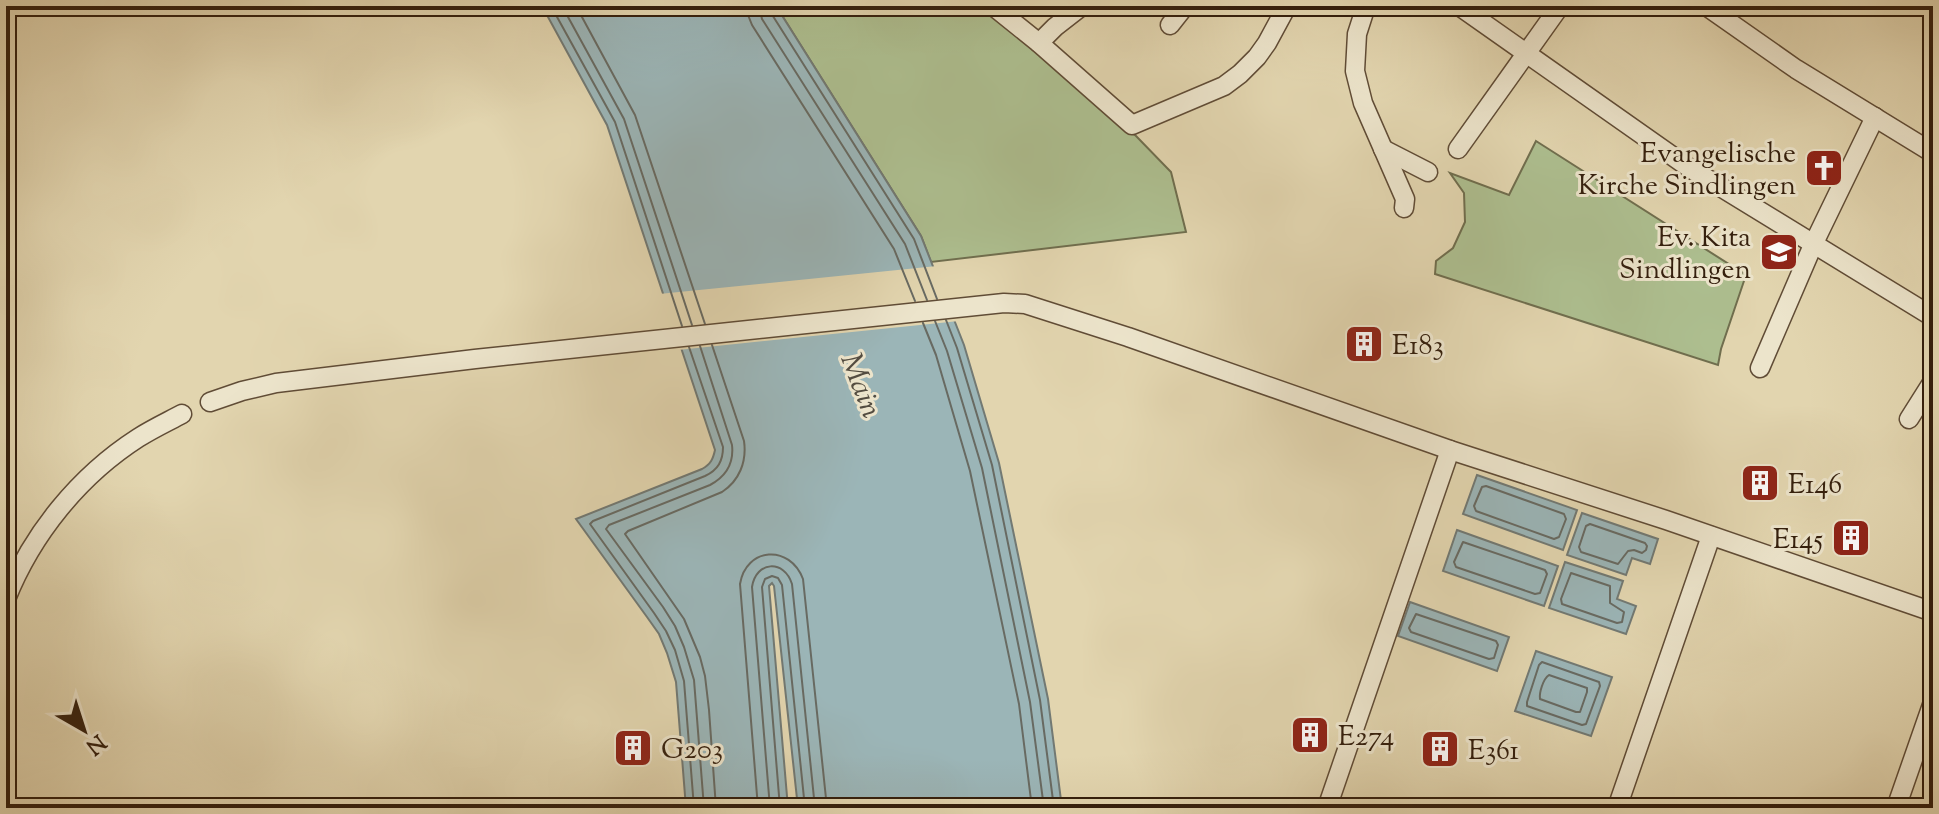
<svg xmlns="http://www.w3.org/2000/svg" width="1939" height="814" font-family="'Sorts Mill Goudy',serif">
  <style>
    .green { fill: #adbe8f; stroke: #706e4e; stroke-width: 2 }
    .water { fill: #9bb5b7; stroke: #727973; stroke-width: 2 }
    .pier { fill: #e2d5af }
    .lines { fill: none; stroke-linecap: round; stroke-linejoin: round }
    .shore { stroke: #686a62; stroke-width: 2 }
    .minor-casing { stroke: #604c36; stroke-width: 21 }
    .minor { stroke: #ece4cb; stroke-width: 18 }
    .labels { text-anchor: middle; stroke-width: 6; stroke-linejoin: round; paint-order: stroke }
    .poi-label { font-size: 28px; fill: #341f0d; stroke: #ece4cb; text-anchor: start }
    .water-label { font-size: 30px; font-style: italic; fill: #534c40; stroke: #ece4cb }
  </style>
  <rect width="100%" height="100%" fill="#e2d5af"/>
  <filter id="stains"><feTurbulence type="fractalNoise" baseFrequency=".0025" numOctaves="4"/><feColorMatrix values="0 0 0 0 .2 0 0 0 0 .09 0 0 0 0 .02 0 0 0 .5 -.17"/></filter>
  <radialGradient id="worn" r=".72"><stop offset=".6" stop-color="#630" stop-opacity="0"/><stop offset="1" stop-color="#630" stop-opacity=".3"/></radialGradient>
  <g class="green">
    <polygon points="776,6 988,6 1104,103 1171,172 1186,232 931,262 921,236"/>
    <polygon points="1536,141 1746,275 1721,349 1718,365 1435,274 1436,261 1453,248 1465,222 1464,193 1450,173 1509,195"/>
  </g>
  <g class="water">
    <path d="M542,6H776L921,236L964,345L999,463L1048,699L1062,808H798L774,586L772,583L769,586L788,808H686L676,682L667,653L659,634L647,617L576,519L702,469C711,464 713,459 715,450L607,125Z"/>
    <polygon points="1477,475 1577,510 1563,550 1463,514"/>
    <polygon points="1582,513 1658,539 1650,564 1632,558 1626,575 1567,555"/>
    <polygon points="1457,530 1558,566 1544,606 1443,571"/>
    <polygon points="1565,562 1623,581 1617,599 1636,606 1626,634 1549,608"/>
    <polygon points="1410,602 1509,637 1497,671 1398,636"/>
    <polygon points="1536,651 1612,677 1591,736 1515,711"/>
  </g>
  <polygon class="pier" points="937,266 959,321 678,350 659,294"/>
  <g class="lines">
    <g class="shore">
      <polyline points="551,6 615,122 682,326"/>
      <polyline points="562,6 624,119 692,325"/>
      <polyline points="576,6 635,115 705,324"/>
      <polyline points="747,6 748,15 752,25 894,249 915,301"/>
      <polyline points="759,6 762,19 905,244 927,300"/>
      <polyline points="770,6 771,13 914,239 937,299"/>
      <polyline points="946,320 957,348 992,465 1040,700 1054,808"/>
      <polyline points="935,321 947,351 982,468 1030,702 1044,808"/>
      <polyline points="923,323 936,355 970,471 1019,704 1032,808"/>
      <path d="M712,345L744,441C747,462 739,481 722,492L628,531L625,534L684,619L700,657L705,676L709,710L716,808"/>
      <path d="M700,346L732,445C734,463 727,476 710,485L609,525L606,529L663,607L675,626L684,647L694,680L704,808"/>
      <path d="M689,347L723,447C723,461 718,470 705,476L593,521L590,524L654,613L666,631L675,650L684,681L694,808"/>
      <polygon points="1482,487 1486,486 1564,514 1566,519 1559,537 1554,539 1476,511 1474,506"/>
      <polygon points="1590,524 1645,543 1647,546 1646,550 1642,553 1634,550 1628,551 1618,564 1581,552 1579,547 1586,526"/>
      <polygon points="1463,542 1545,570 1547,574 1540,593 1535,594 1456,567 1454,562"/>
      <polygon points="1571,573 1610,586 1610,603 1624,612 1622,622 1617,623 1562,604 1561,599"/>
      <polygon points="1416,614 1496,641 1498,645 1494,658 1489,659 1411,632 1409,628"/>
      <polygon points="1542,662 1599,682 1600,686 1586,724 1582,725 1527,706 1527,702 1539,665"/>
      <path d="M1549,675L1587,688V692L1580,712H1576L1540,699C1539,693 1543,679 1549,675Z"/>
      <path d="M758,808L740,584C746,547 790,544 803,579L827,808"/>
      <path d="M770,808L752,587C756,561 784,559 792,584L815,808"/>
      <polyline points="780,808 762,587 765,579 772,576 778,578 782,585 805,808"/>
    </g>
    <defs>
      <g id="minor">
        <polyline points="993,6 1039,43 1132,125 1224,86 1240,74 1257,57 1267,43 1287,6"/>
        <polyline points="1366,6 1357,34 1355,71 1363,103 1405,199 1404,208"/>
        <polyline points="1459,6 1688,167 1933,317"/>
        <polyline points="1706,6 1796,69 1933,153"/>
        <polyline points="1170,25 1185,6"/>
        <polyline points="1039,43 1055,27 1082,6"/>
        <polyline points="1383,149 1428,172"/>
        <polyline points="1458,149 1560,6"/>
        <polyline points="1760,368 1813,245 1875,117"/>
        <polyline points="210,402 242,391 276,383 475,359 1004,303 1025,304 1128,337 1450,450 1666,520 1933,612"/>
        <polyline points="1909,419 1933,381"/>
        <path d="M6,599C32,534 79,476 138,438C152,429 167,422 182,414"/>
        <polyline points="1327,808 1450,450"/>
        <polyline points="1617,808 1711,536"/>
        <polyline points="1896,808 1933,702"/>
      </g>
    </defs>
    <use href="#minor" class="minor-casing"/>
    <use href="#minor" class="minor"/>
  </g>
  <defs>
    <symbol id="church-square" viewBox="-11 -11 22 22"><rect x="-9" y="-9" width="18" height="18" rx="4" fill="#8f2418" stroke="#ece4cb"/><path d="M-1.2-6h2.4v3.5h3.3v2.4h-3.3V6h-2.4V-.1h-3.3v-2.4h3.3Z" fill="#fff"/></symbol>
    <symbol id="school-square" viewBox="-11 -11 22 22"><rect x="-9" y="-9" width="18" height="18" rx="4" fill="#8f2418" stroke="#ece4cb"/><path d="M0-5L7-2L0 1L-7-2ZM-4 1L0 2.5L4 1V4Q0 6-4 4Z" fill="#fff"/></symbol>
    <symbol id="building-square" viewBox="-11 -11 22 22"><rect x="-9" y="-9" width="18" height="18" rx="4" fill="#8f2418" stroke="#ece4cb"/><path d="M-4-6H4V6H1V3H-1V6H-4ZM-2.5-4.3h1.7v1.8h-1.7ZM.8-4.3h1.7v1.8H.8ZM-2.5-1h1.7V.8h-1.7ZM.8-1h1.7V.8H.8Z" fill="#fff"/></symbol>
  </defs>
  <g fill-rule="evenodd">
    <use href="#church-square" x="1802" y="146" width="44" height="44"/>
    <use href="#school-square" x="1757" y="230" width="44" height="44"/>
    <use href="#building-square" x="1342" y="322" width="44" height="44"/>
    <use href="#building-square" x="1738" y="461" width="44" height="44"/>
    <use href="#building-square" x="1829" y="516" width="44" height="44"/>
    <use href="#building-square" x="1288" y="713" width="44" height="44"/>
    <use href="#building-square" x="611" y="726" width="44" height="44"/>
    <use href="#building-square" x="1418" y="727" width="44" height="44"/>
  </g>
  <g class="labels">
    <g class="poi-label">
      <text x="1796" y="162" text-anchor="end">Evangelische<tspan x="1796" dy="32">Kirche Sindlingen</tspan></text>
      <text x="1751" y="246" text-anchor="end">Ev. Kita<tspan x="1751" dy="32">Sindlingen</tspan></text>
      <text x="1392" y="354">E183</text>
      <text x="1788" y="493">E146</text>
      <text x="1823" y="548" text-anchor="end">E145</text>
      <text x="1338" y="745">E274</text>
      <text x="661" y="758">G203</text>
      <text x="1468" y="759">E361</text>
    </g>
    <g class="water-label">
      <text transform="translate(862 385) rotate(69)" y="10">Main</text>
    </g>
  </g>
  <rect width="1939" height="814" fill="none" stroke="#e2d5af" stroke-width="32"/>
  <rect x="8" y="8" width="1923" height="798" fill="none" stroke="#341f0d" stroke-width="4"/>
  <rect x="16" y="16" width="1907" height="782" fill="none" stroke="#341f0d" stroke-width="2"/>
  <g transform="translate(84 730) rotate(141)" stroke="#ece4cb" stroke-width="6" paint-order="stroke">
  <path d="M0-6L14 30L0 20L-14 30Z" fill="#341f0d"/>
  <text y="-12" font-size="22" font-weight="bold" text-anchor="middle" fill="#341f0d">N</text>
  </g>
  <rect width="100%" height="100%" filter="url(#stains)"/>
  <rect width="100%" height="100%" fill="url(#worn)"/>
</svg>
